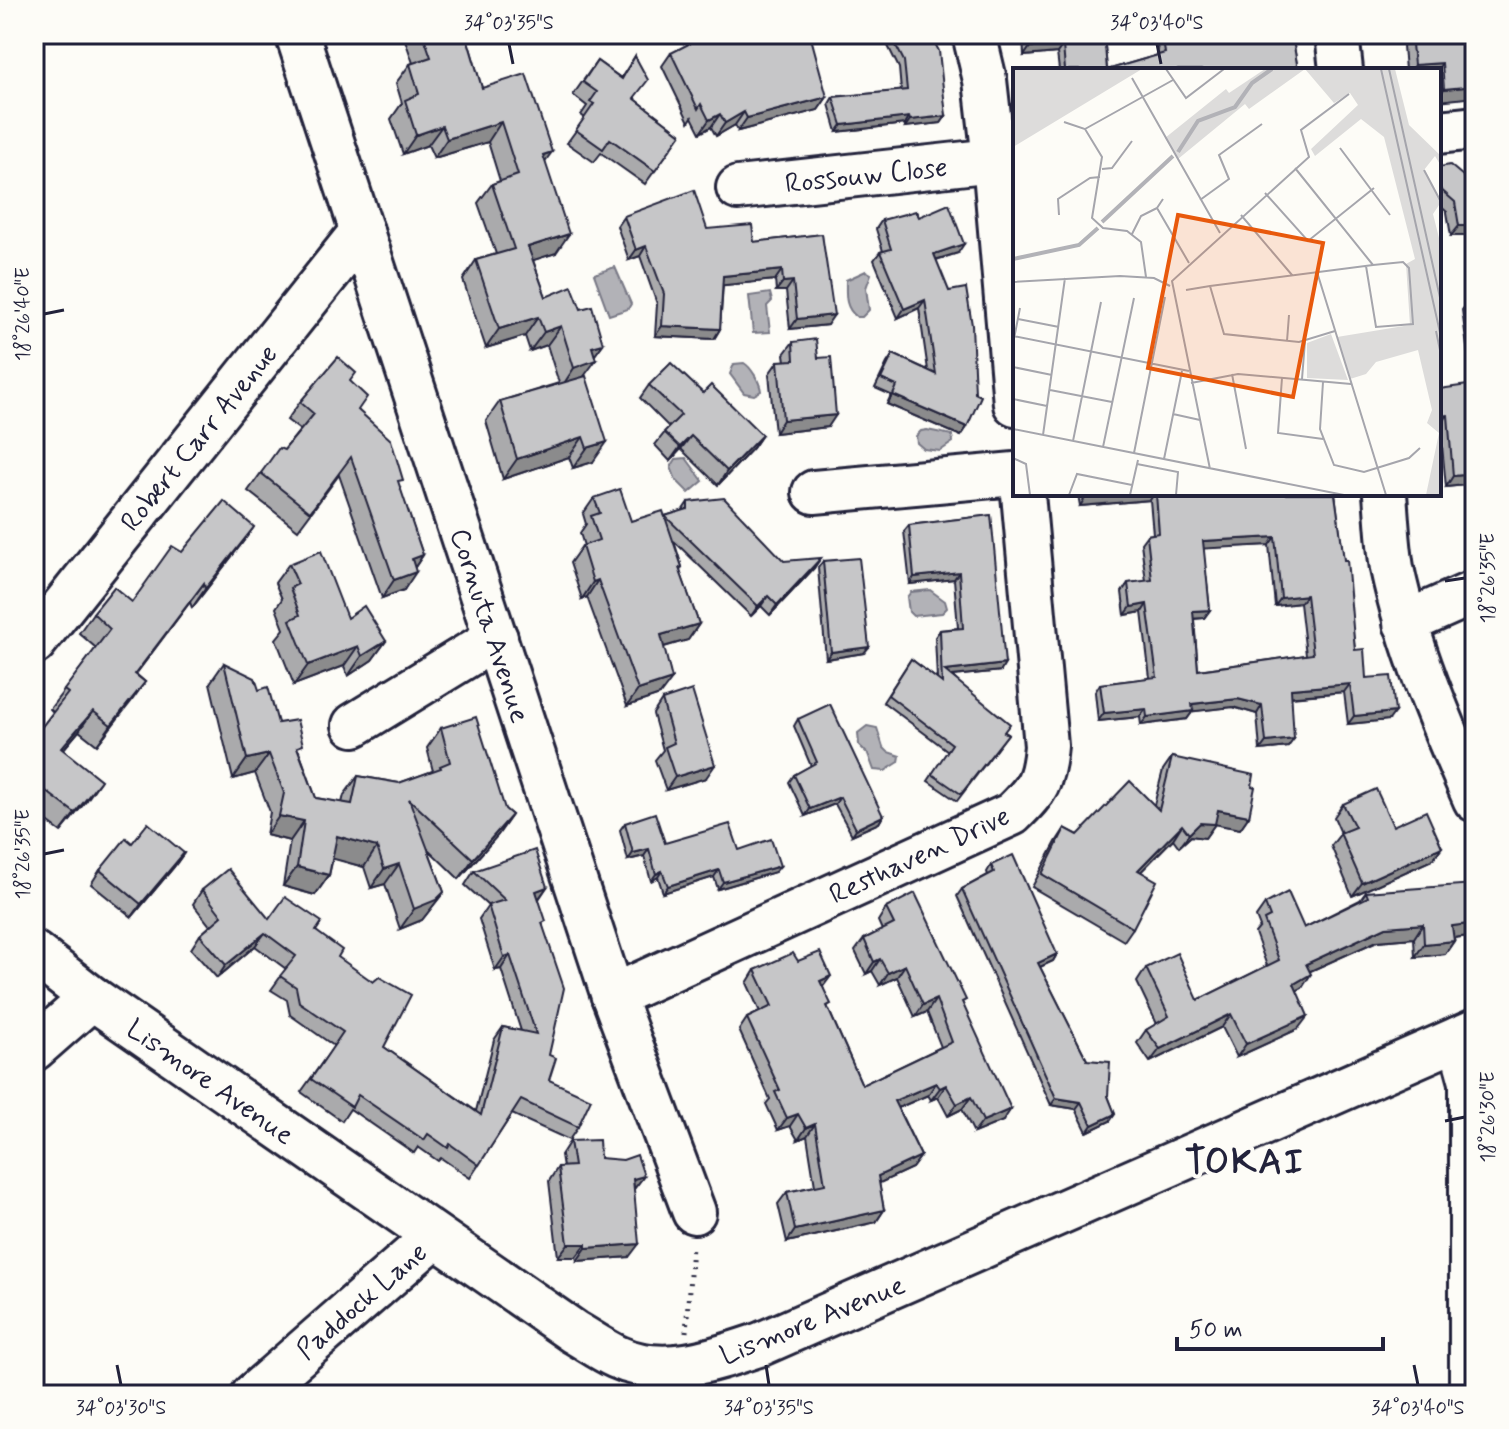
<svg xmlns="http://www.w3.org/2000/svg" width="1509" height="1429" font-family="Mynerve,sans-serif">
  <style>
    .water { fill: #b2b2b7; stroke: #787885; stroke-width: 2 }
    .lines { fill: none; stroke-linecap: round; stroke-linejoin: round }
    .minor-casing { stroke: #22223b; stroke-width: 48 }
    .path { stroke: #22223b; stroke-width: 5; stroke-dasharray: 2 6; stroke-linecap: butt }
    .minor { stroke: #fdfcf7; stroke-width: 42 }
    .wall { fill: #aaaaac; stroke: #22223b; stroke-width: 2; fill-rule: evenodd }
    .shaded-wall { fill: #8b8b8c; stroke: #22223b; stroke-width: 2 }
    .building { fill: #c6c6c8; stroke: #22223b; stroke-width: 2; fill-rule: evenodd }
    .ticks { fill: none; stroke: #22223b; stroke-width: 3 }
    .labels { text-anchor: middle; stroke-width: 8; stroke-linejoin: round; paint-order: stroke }
    .street-label { font-size: 28px; fill: #22223b; stroke: #fdfcf7 }
    .district-label { font-size: 36px; font-weight: bold; letter-spacing: 2px; fill: #22223b; stroke: #fdfcf7 }
    .inset-river { fill: none; stroke: #b2b2b7; stroke-width: 4 }
    .inset-road { fill: none; stroke: #a5a5ac; stroke-width: 2 }
    .view { fill: #e8590c; fill-opacity: 0.15; stroke: #e8590c; stroke-width: 4 }
    .inset-edge { fill: none; stroke: #22223b; stroke-width: 4 }
    .neatline { fill: none; stroke: #22223b; stroke-width: 3 }
    .ticks-label { font-size: 20px; text-anchor: middle; fill: #22223b }
  </style>
  <rect width="100%" height="100%" fill="#fdfcf7"/>
  <filter id="ink" filterUnits="userSpaceOnUse"><feTurbulence type="fractalNoise" baseFrequency=".0125" numOctaves="2"/><feDisplacementMap in="SourceGraphic" scale="16" xChannelSelector="R" yChannelSelector="G"/><feConvolveMatrix kernelMatrix="1 2 1 2 8 2 1 2 1" color-interpolation-filters="sRGB"/></filter>
  <g filter="url(#ink)">
    <g class="water">
      <polygon points="615,267 631,304 628,309 609,315 594,274"/>
      <path d="M866,271L871,274L866,288L869,310L862,317H857C844,308 846,294 846,280Z"/>
      <polygon points="770,293 772,301 767,306 770,332 753,333 749,296"/>
      <path d="M744,363C751,367 760,382 761,391L754,395L744,393L730,374L734,364Z"/>
      <polygon points="927,430 952,435 953,442 940,451 924,449 917,443 916,436 921,431"/>
      <polygon points="686,458 703,481 689,493 676,480 671,467 676,459"/>
      <polygon points="930,590 945,601 947,608 942,613 913,616 909,612 907,597 911,592"/>
      <polygon points="867,726 877,728 883,747 888,752 900,756 899,762 885,771 874,770 868,754 859,745 858,733"/>
    </g>
    <g class="lines">
      <defs>
        <g id="minor">
          <polyline points="297,34 613,996 694,1212"/>
          <polyline points="974,34 985,80 994,160 1015,404"/>
          <polyline points="1337,34 1341,70"/>
          <polyline points="1439,132 1475,128"/>
          <polyline points="738,188 994,160"/>
          <polyline points="814,492 1015,474"/>
          <path d="M1385,494C1387,518 1388,544 1392,568C1409,649 1442,724 1475,800"/>
          <polyline points="1405,623 1475,592"/>
          <polyline points="34,643 362,231"/>
          <polyline points="354,725 496,638"/>
          <path d="M34,953L92,998L574,1332C588,1340 602,1350 617,1357C664,1379 716,1359 761,1344L1475,1031"/>
          <path d="M613,996L1012,814C1038,789 1043,781 1046,746L1023,494"/>
          <polyline points="1459,1038 1471,1082 1471,1395"/>
          <polyline points="34,1049 92,998"/>
          <polyline points="253,1395 434,1237"/>
        </g>
      </defs>
      <use href="#minor" class="minor-casing"/>
      <polyline class="path" points="686,1332 692,1246"/>
      <use href="#minor" class="minor"/>
    </g>
    <g class="wall">
      <polygon points="403,34 466,34 482,88 545,161 556,253 533,260 546,297 581,309 603,344 594,356 584,376 593,462 573,468 569,457 503,479 486,421 500,401 559,383 547,345 530,351 525,336 486,348 463,280 476,260 496,254 478,203 492,184 500,181 488,142 434,158 428,145 403,154 391,119 402,103 396,83 410,64 413,63"/>
      <polygon points="882,34 930,34 946,116 941,123 905,127 905,124 837,132 829,104 833,97 901,91 899,68"/>
      <polygon points="1023,34 1104,34 1107,70 1158,55 1156,34 1292,34 1298,70 1059,70 1057,53 1024,56"/>
      <polygon points="1410,34 1475,34 1439,101 1439,70 1405,70 1403,46 1410,36"/>
      <polygon points="671,53 827,97 818,110 738,131 735,125 716,136 711,127 700,133 692,117 689,122 662,66"/>
      <polygon points="635,56 635,99 681,134 645,184 601,153 594,162 567,143 585,118 581,115 587,106 573,95 597,61 621,78"/>
      <polygon points="1439,167 1475,186 1475,289 1469,236 1451,236 1447,212 1439,205"/>
      <polygon points="624,216 707,229 754,242 822,234 827,325 790,329 786,291 776,291 775,280 723,285 720,329 714,339 655,336 657,304 640,256 629,260 617,226"/>
      <polygon points="919,217 958,253 936,260 967,427 961,436 887,404 891,395 875,388 887,363 893,354 928,370 919,308 898,318 874,260 880,252 883,251 876,229 882,220"/>
      <polygon points="1475,299 1475,484 1446,487 1440,425 1439,426 1472,384 1462,310 1470,300"/>
      <polygon points="793,342 818,358 828,427 775,433 769,374 778,361 785,361 784,354"/>
      <polygon points="350,382 358,410 399,486 423,555 415,567 404,590 382,598 339,475 298,530 248,491 261,473 284,450 300,430 287,420 300,402"/>
      <polygon points="649,385 703,393 762,435 753,448 718,485 681,449 670,461 655,445 669,427 640,398"/>
      <path d="M1078,494H1335L1355,650L1366,678L1389,720L1348,724L1344,692L1291,697L1288,747L1260,750L1257,714L1233,707L1193,711L1187,719L1141,725L1140,717L1098,721L1095,692L1100,684L1150,678L1142,612L1125,615L1122,592L1128,583L1146,581L1141,543L1147,535L1153,534L1150,500L1080,506ZM1269,545L1275,606L1300,603L1306,655L1198,670L1194,619L1204,618L1210,610L1203,548Z"/>
      <polygon points="594,498 631,521 665,516 682,511 688,502 784,561 814,568 770,615 761,606 751,616 674,541 682,567 680,571 699,624 688,640 664,647 660,695 627,706 587,597 582,599 570,563 582,546 584,546 580,533 586,524 583,514"/>
      <polygon points="991,515 1001,671 952,676 1005,732 1008,734 957,801 928,781 948,751 883,702 911,659 937,679 935,637 940,630 958,628 954,579 910,584 904,531 909,525"/>
      <polygon points="254,527 240,546 192,608 190,602 136,674 145,682 97,745 79,731 63,750 87,800 61,832 34,812 34,737 53,712 50,709 96,648 79,633 93,613 132,602"/>
      <polygon points="823,561 864,653 826,659 818,568"/>
      <polygon points="289,564 347,618 386,641 372,660 348,676 344,666 294,685 276,639 284,629 276,608 282,599 275,583"/>
      <polygon points="224,663 259,690 278,723 299,751 316,798 342,803 344,795 358,776 399,783 433,771 427,748 441,728 505,809 512,815 498,835 459,879 428,849 444,892 422,920 400,929 385,884 371,888 364,867 333,858 329,875 315,895 283,886 290,841 266,835 270,812 255,773 233,779 210,683"/>
      <polygon points="662,700 706,778 666,790 655,760 663,750 653,714"/>
      <polygon points="798,719 883,816 879,823 852,835 835,804 805,816 789,782 794,775 811,766 794,726"/>
      <polygon points="1172,757 1252,786 1249,816 1240,829 1215,824 1205,838 1191,836 1179,847 1173,839 1140,872 1133,928 1124,941 1032,887 1056,842 1065,828 1078,835 1154,805 1163,770"/>
      <polygon points="1343,804 1393,826 1442,847 1432,860 1352,896 1331,846 1341,833 1334,817"/>
      <polygon points="625,823 665,843 739,850 780,866 775,872 718,889 714,877 663,893 658,877 651,881 644,856 628,860 620,830"/>
      <polygon points="132,843 184,853 174,867 132,917 91,884 100,870"/>
      <polygon points="991,865 1057,954 1053,961 1040,967 1087,1060 1108,1096 1115,1114 1110,1121 1087,1132 1076,1109 1051,1105 957,896 962,889 988,875 987,872"/>
      <polygon points="474,871 547,887 539,899 543,926 549,1080 578,1127 569,1140 512,1114 470,1178 441,1158 438,1161 418,1147 414,1153 350,1109 342,1121 301,1092 334,1046 290,1015 287,1000 271,990 286,969 255,946 217,978 191,949 200,935 210,926 193,904 202,890 269,919 316,931 338,957 384,1047 476,1111 494,1040 503,1027 521,1031 501,969 495,970 479,919 488,906 465,885"/>
      <polygon points="1366,892 1475,896 1475,927 1469,936 1454,938 1454,941 1445,954 1415,957 1414,938 1377,941 1310,971 1302,988 1297,990 1298,1029 1237,1057 1222,1027 1150,1062 1137,1043 1146,1030 1157,1024 1137,982 1146,968 1198,1000 1267,966 1255,933 1260,927 1256,917 1265,904 1304,928 1360,900"/>
      <polygon points="886,908 963,1004 1003,1121 974,1133 962,1109 948,1116 938,1097 931,1100 928,1095 898,1108 921,1156 912,1168 879,1183 884,1210 876,1222 787,1242 778,1204 787,1192 815,1186 807,1136 798,1140 790,1126 778,1130 766,1104 770,1099 739,1030 747,1018 760,1012 747,983 755,970 798,961 823,987 828,1008 862,1085 941,1047 927,1012 915,1017 897,977 880,985 872,971 866,974 855,951 864,939 882,930 878,921"/>
      <polygon points="570,1141 600,1158 644,1176 634,1189 629,1257 577,1261 576,1257 558,1257 549,1181 558,1167 563,1167 561,1155"/>
    </g>
    <g class="shaded-wall">
      <polygon points="1063,45 1057,53 1024,56 1030,47"/>
      <polygon points="1442,63 1437,70 1411,70 1414,65"/>
      <polygon points="1475,86 1475,97 1439,101 1439,96 1444,89"/>
      <polygon points="827,97 818,110 738,131 747,118"/>
      <polygon points="744,112 735,125 716,136 725,123"/>
      <polygon points="720,114 711,127 700,133 709,120"/>
      <polygon points="946,116 941,123 905,127 910,120"/>
      <polygon points="909,117 905,124 837,132 842,125"/>
      <polygon points="501,122 488,142 434,158 447,139"/>
      <polygon points="442,126 428,145 403,154 416,135"/>
      <polygon points="552,152 538,171 543,155"/>
      <polygon points="1459,226 1475,226 1475,227 1469,236 1451,236"/>
      <polygon points="569,234 556,253 515,266 528,247"/>
      <polygon points="964,244 958,253 928,262 934,254"/>
      <polygon points="646,246 640,256 629,260 636,250"/>
      <polygon points="782,270 775,280 716,286 723,276"/>
      <polygon points="793,281 786,291 776,291 783,282"/>
      <polygon points="925,300 919,308 898,318 904,309"/>
      <polygon points="834,315 827,325 790,329 797,319"/>
      <polygon points="538,317 525,336 486,348 499,329"/>
      <polygon points="561,326 547,345 530,351 544,332"/>
      <polygon points="662,326 720,329 714,339 655,336"/>
      <polygon points="603,344 590,362 596,360 582,379 561,388 574,368 592,347"/>
      <polygon points="893,395 967,427 961,436 887,404"/>
      <polygon points="836,415 828,427 775,433 783,420"/>
      <polygon points="1448,415 1440,425 1439,426 1439,416"/>
      <polygon points="762,435 753,448 718,485 727,471"/>
      <polygon points="691,436 681,449 670,461 680,447"/>
      <polygon points="583,437 569,457 503,479 517,459"/>
      <polygon points="607,442 593,462 573,468 587,448"/>
      <polygon points="1475,474 1475,484 1446,487 1453,476"/>
      <polygon points="1131,494 1154,494 1150,500 1080,506 1085,498"/>
      <polygon points="254,527 240,546 192,608 205,589"/>
      <polygon points="1275,537 1269,545 1197,549 1203,541"/>
      <polygon points="423,555 411,573 412,559"/>
      <polygon points="821,558 814,568 770,615 777,605"/>
      <polygon points="416,572 404,590 382,598 394,580"/>
      <polygon points="959,572 954,579 910,584 914,577"/>
      <polygon points="598,580 587,597 582,599 593,582"/>
      <polygon points="204,583 190,602 121,694 135,674"/>
      <polygon points="1306,595 1300,603 1275,606 1281,598"/>
      <polygon points="768,596 761,606 751,616 758,606"/>
      <polygon points="1147,604 1142,612 1125,615 1131,607"/>
      <polygon points="1210,610 1204,618 1188,619 1193,611"/>
      <polygon points="699,624 688,640 649,651 661,635"/>
      <polygon points="386,641 372,660 348,676 362,656"/>
      <polygon points="358,646 344,666 294,685 308,665"/>
      <polygon points="869,647 864,653 826,659 831,652"/>
      <polygon points="1005,664 1001,671 942,677 945,671"/>
      <polygon points="672,679 660,695 627,706 638,690"/>
      <polygon points="145,682 131,702 97,745 111,725"/>
      <polygon points="1350,684 1344,692 1285,697 1291,689"/>
      <polygon points="1238,699 1262,705 1257,714 1233,707 1187,712 1192,704"/>
      <polygon points="1146,709 1140,717 1098,721 1104,713"/>
      <polygon points="93,711 79,731 47,768 61,748"/>
      <polygon points="1193,711 1187,719 1141,725 1147,717"/>
      <polygon points="1395,712 1389,720 1348,724 1354,716"/>
      <polygon points="1294,739 1288,747 1260,750 1266,742"/>
      <polygon points="269,754 255,773 233,779 247,759"/>
      <polygon points="715,765 706,778 666,790 675,777"/>
      <polygon points="101,780 87,800 61,832 75,813"/>
      <polygon points="840,797 835,804 805,816 810,809"/>
      <polygon points="1218,810 1249,816 1240,829 1208,823"/>
      <polygon points="512,815 498,835 459,879 473,859"/>
      <polygon points="279,816 304,821 290,841 266,835"/>
      <polygon points="883,816 879,823 852,835 856,829"/>
      <polygon points="1200,823 1215,824 1205,838 1191,836 1179,847 1189,834"/>
      <polygon points="1182,825 1173,839 1129,884 1138,870"/>
      <polygon points="337,836 377,847 364,867 323,856"/>
      <polygon points="1442,847 1432,860 1352,896 1362,883"/>
      <polygon points="649,849 644,856 628,860 633,853"/>
      <polygon points="184,853 174,867 132,917 141,904"/>
      <polygon points="399,864 385,884 371,888 384,869"/>
      <polygon points="780,866 775,872 718,889 723,882"/>
      <polygon points="297,867 329,875 315,895 283,886"/>
      <polygon points="719,870 714,877 663,893 668,886"/>
      <polygon points="662,871 658,877 651,881 656,874"/>
      <polygon points="547,887 537,901 536,891"/>
      <polygon points="444,892 422,920 400,929 414,909"/>
      <polygon points="1475,923 1475,927 1469,936 1443,939 1452,926"/>
      <polygon points="1423,924 1414,938 1377,941 1297,977 1306,964 1386,927"/>
      <polygon points="265,933 255,946 217,978 226,965"/>
      <polygon points="1454,941 1445,954 1415,957 1424,944"/>
      <polygon points="1057,954 1053,961 1033,970 1038,963"/>
      <polygon points="510,955 501,969 495,970 504,957"/>
      <polygon points="880,959 872,971 866,974 874,962"/>
      <polygon points="905,965 897,977 880,985 888,973"/>
      <polygon points="1311,974 1302,988 1284,997 1294,984"/>
      <polygon points="831,976 822,988 820,981"/>
      <polygon points="936,999 927,1012 915,1017 923,1005"/>
      <polygon points="1231,1014 1222,1027 1150,1062 1160,1049"/>
      <polygon points="1308,1016 1298,1029 1237,1057 1246,1044"/>
      <polygon points="936,1083 928,1095 886,1113 894,1101"/>
      <polygon points="946,1085 938,1097 931,1100 940,1088"/>
      <polygon points="971,1097 962,1109 948,1116 957,1104"/>
      <polygon points="1056,1098 1081,1102 1076,1109 1051,1105"/>
      <polygon points="1011,1109 1003,1121 974,1133 983,1121"/>
      <polygon points="798,1114 790,1126 778,1130 787,1118"/>
      <polygon points="1115,1114 1110,1121 1087,1132 1092,1125"/>
      <polygon points="815,1124 807,1136 798,1140 806,1128"/>
      <polygon points="921,1156 912,1168 869,1188 878,1176"/>
      <polygon points="644,1176 634,1189 633,1179"/>
      <polygon points="884,1210 876,1222 787,1242 795,1230"/>
      <polygon points="568,1244 586,1244 576,1257 558,1257"/>
      <polygon points="639,1244 629,1257 577,1261 586,1248"/>
    </g>
    <g class="building">
      <polygon points="423,34 466,34 482,88 526,74 552,152 543,155 569,234 528,247 546,297 572,286 581,309 592,306 603,344 592,347 596,360 574,368 561,326 544,332 538,317 499,329 476,260 514,249 492,184 518,175 501,122 447,139 442,126 416,135 405,100 419,94 410,64 431,57"/>
      <polygon points="708,34 810,34 827,97 747,118 744,112 725,123 720,114 709,120 701,104 698,109 671,53"/>
      <polygon points="890,34 930,34 939,51 946,116 910,120 909,117 842,125 833,97 907,90 904,61"/>
      <polygon points="1029,34 1104,34 1107,70 1165,53 1162,34 1292,34 1298,70 1065,70 1063,45 1030,47"/>
      <polygon points="1411,34 1475,34 1475,86 1444,89 1442,63 1414,65"/>
      <polygon points="635,56 648,80 634,98 681,134 655,171 610,139 603,149 576,130 594,104 590,102 597,92 583,82 597,61 622,79"/>
      <polygon points="1450,165 1475,186 1475,226 1459,226 1455,202 1439,188 1439,167"/>
      <polygon points="694,190 707,229 752,225 754,242 822,234 834,315 797,319 793,281 783,282 782,270 723,276 720,329 662,326 664,294 646,246 636,250 624,216"/>
      <polygon points="949,204 964,244 934,254 949,291 966,288 972,325 975,393 981,396 967,427 893,395 897,386 881,379 893,354 936,374 925,300 904,309 880,252 891,249 882,220 916,211 919,217"/>
      <polygon points="1475,299 1475,342 1470,300"/>
      <polygon points="816,339 818,358 831,357 836,415 783,420 778,361 794,360 793,342"/>
      <polygon points="338,357 356,373 350,381 367,397 358,410 391,440 403,480 398,481 423,555 412,559 416,572 394,580 351,457 310,512 261,473 279,448 284,450 314,414 300,402"/>
      <polygon points="671,363 703,393 711,385 762,435 727,471 691,436 680,447 664,432 681,415 649,385"/>
      <polygon points="586,376 607,442 587,448 583,437 517,459 500,401"/>
      <polygon points="1475,384 1475,474 1453,476 1448,415 1439,416 1439,389"/>
      <polygon points="620,489 631,521 663,511 682,567 679,568 699,624 661,635 672,679 638,690 598,580 593,582 582,546 599,540 591,516 600,513 594,498"/>
      <polygon points="1085,494 1131,494 1085,498"/>
      <path d="M1156,494H1335L1344,560H1347L1355,650L1364,649L1366,678L1391,676L1395,712L1354,716L1350,684L1291,689L1294,739L1266,742L1262,705L1238,699L1192,704L1193,711L1147,717L1146,709L1104,713L1100,684L1157,677L1147,604L1131,607L1128,583L1152,580L1147,535L1159,533ZM1275,537L1281,598L1306,595L1313,654L1198,670L1193,611L1210,610L1203,541Z"/>
      <polygon points="724,498 784,561 821,558 777,605 768,596 758,606 665,516 688,509 688,502"/>
      <polygon points="224,501 254,527 205,589 204,583 135,674 145,682 111,725 93,711 61,748 101,780 75,813 38,785 34,789 34,737 68,693 64,690 110,629 93,613 114,587 132,602 172,546 182,552"/>
      <polygon points="991,515 1005,664 945,671 1010,724 1004,732 1008,734 961,794 932,774 952,744 888,695 911,659 942,683 940,630 963,628 959,572 914,577 909,525"/>
      <polygon points="321,551 347,618 364,606 386,641 362,656 358,646 308,665 290,620 300,615 290,588 298,584 289,564"/>
      <polygon points="859,558 869,647 831,652 823,561"/>
      <polygon points="224,663 255,678 259,690 268,687 278,723 297,720 303,745 297,747 316,798 352,804 358,776 399,783 441,768 440,766 450,762 441,728 476,717 505,809 512,815 473,859 409,799 444,892 436,900 414,909 399,864 384,869 377,847 337,836 329,875 297,867 304,821 279,816 284,793 269,754 247,759"/>
      <polygon points="692,690 715,765 675,777 665,747 674,743 662,700"/>
      <polygon points="830,704 883,816 856,829 840,797 810,809 794,775 817,762 798,719"/>
      <polygon points="1172,757 1254,775 1252,786 1255,787 1249,816 1218,810 1215,824 1200,823 1189,834 1182,825 1138,870 1157,881 1133,928 1042,874 1065,828 1078,835 1130,781 1159,810"/>
      <polygon points="1376,789 1393,826 1426,811 1442,847 1362,883 1340,833 1355,827 1343,804"/>
      <polygon points="655,813 665,843 730,824 739,850 771,839 780,866 723,882 719,870 668,886 662,871 656,874 649,849 633,853 625,823"/>
      <polygon points="148,823 184,853 141,904 100,870 126,838 132,843"/>
      <polygon points="535,850 547,887 536,891 546,921 542,923 564,988 549,1055 556,1058 549,1080 591,1099 578,1127 521,1100 479,1165 450,1144 448,1148 428,1134 424,1140 358,1095 352,1107 311,1079 343,1032 299,1002 296,987 280,976 296,956 265,933 226,965 200,935 222,916 202,890 228,869 269,919 285,897 322,922 316,931 342,950 338,957 373,982 379,977 411,995 384,1047 481,1115 503,1027 536,1034 510,955 504,957 488,905 505,900 474,871"/>
      <polygon points="1013,855 1057,954 1038,963 1087,1060 1110,1062 1108,1096 1115,1114 1092,1125 1081,1102 1056,1098 962,889 994,872 991,865"/>
      <polygon points="1474,884 1475,923 1452,926 1454,941 1424,944 1423,924 1386,927 1306,964 1311,974 1294,984 1308,1016 1246,1044 1231,1014 1160,1049 1146,1030 1169,1016 1146,968 1177,953 1198,1000 1279,960 1264,920 1270,917 1265,904 1288,892 1304,928 1368,897 1366,892"/>
      <polygon points="915,893 966,1000 962,1002 1011,1109 983,1121 971,1097 957,1104 946,1085 940,1088 936,1083 894,1101 921,1156 878,1176 884,1210 795,1230 787,1192 825,1184 815,1124 806,1128 798,1114 787,1118 775,1092 780,1090 747,1018 772,1006 755,970 793,953 798,961 820,952 831,976 820,981 831,1004 827,1006 862,1085 952,1042 936,999 923,1005 905,965 888,973 880,959 874,962 864,939 894,924 886,908"/>
      <polygon points="599,1140 600,1158 623,1160 637,1155 644,1176 633,1179 639,1244 586,1248 586,1244 568,1244 558,1167 574,1166 570,1141"/>
    </g>
  </g>
  <path class="ticks" d="M509,44L513,64M1157,44L1161,64M44,314L64,310M1445,581L1465,578M44,854L64,850M1445,1121L1465,1117M117,1365L121,1385M766,1365L769,1385M1414,1365L1418,1385"/>
  <g class="labels">
    <g class="street-label">
      <text transform="translate(866 174) rotate(-6)" y="10">Rossouw Close</text>
      <text transform="translate(198 437) rotate(-51)" y="10">Robert Carr Avenue</text>
      <text transform="translate(491 625) rotate(72)" y="10">Cornuta Avenue</text>
      <text transform="translate(919 854) rotate(-25)" y="10">Resthaven Drive</text>
      <text transform="translate(211 1081) rotate(35)" y="10">Lismore Avenue</text>
      <text transform="translate(361 1300) rotate(-41)" y="10">Paddock Lane</text>
      <text transform="translate(812 1319) rotate(-22)" y="10">Lismore Avenue</text>
    </g>
    <g class="district-label">
      <text x="1245" y="1173">TOKAI</text>
    </g>
  </g>
  <g transform="translate(1013 68)">
    <rect width="428" height="428" fill="#fdfcf7"/>
    <path d="M0,1H129L0,79ZM252,1H382L396,57L428,88V98L422,88L411,102L428,134L420,146L428,178V427H413L426,365L414,355L419,342L405,282L363,294L353,306L337,311L324,269L397,257L393,196L402,191L371,69L348,51L302,88L298,81L345,37L337,25L321,35L292,1L236,41L232,36L165,91L152,70L213,21L216,25ZM318,266L335,312L294,310V275Z" fill="#dddcdb"/>
    <path class="inset-river" d="M165,84L185,53L222,39L239,15L259,1M89,154L160,88M0,191L66,177L85,160"/>
    <path class="inset-road" d="M153,1L173,30L211,1M368,1L428,269M376,1L428,234M119,10L207,165M51,54L72,61L89,89L79,150L90,160L114,163L128,174L133,209M72,61L160,12M327,80L377,147M282,100L360,197M89,101L99,100L119,73M411,102L428,134M252,125L295,173L361,120M150,131L144,140L176,195M187,132L216,111L206,87L249,56M46,147L45,131L77,110L87,109M228,147L279,207M119,166L128,148L144,140M304,204L373,427M0,214L107,208L141,210L157,218M197,218L211,266L286,274L322,263M173,222L197,218L360,197L390,194L396,200L400,256L363,259L353,198M5,251L46,259M423,263L428,287M0,268L176,303M274,273L276,247M0,276L7,240M0,299L39,307M219,306L233,381M269,310L265,365L310,371M289,311L292,273M310,314L307,361L321,397L351,404L396,390L407,380M178,315L225,306L338,316M37,322L99,334M0,331L34,338M160,346L187,352M0,361L331,427M30,367L52,210M60,373L88,234M90,379L121,230M121,385L152,229M0,390L13,396L17,427M151,391L169,303M124,396L165,404L163,427M197,401L159,213L296,89L288,62L336,26M56,427L64,406L119,417M117,427L125,392"/>
    <path class="view" d="M165,147L310,175L280,329L135,300Z"/>
    <rect width="428" height="428" class="inset-edge"/>
  </g>
  <rect width="1509" height="1429" fill="none" stroke="#fdfcf7" stroke-width="88"/>
  <path d="M1177 1337v12h206v-12" fill="none" stroke="#22223b" stroke-width="4"/>
  <text x="1189" y="1337" font-size="24" fill="#22223b" stroke="#fdfcf7" stroke-width="6" paint-order="stroke">50 m</text>
  <rect x="44" y="44" width="1421" height="1341" class="neatline"/>
  <g class="ticks-label">
    <text x="509" y="29">34°03'35"S</text>
    <text x="1157" y="29">34°03'40"S</text>
    <text transform="translate(22 314) rotate(-90)" y="7">18°26'40"E</text>
    <text transform="translate(1487 578) rotate(-90)" y="7">18°26'35"E</text>
    <text transform="translate(22 854) rotate(-90)" y="7">18°26'35"E</text>
    <text transform="translate(1487 1117) rotate(-90)" y="7">18°26'30"E</text>
    <text x="121" y="1414">34°03'30"S</text>
    <text x="769" y="1414">34°03'35"S</text>
    <text x="1418" y="1414">34°03'40"S</text>
  </g>
</svg>
